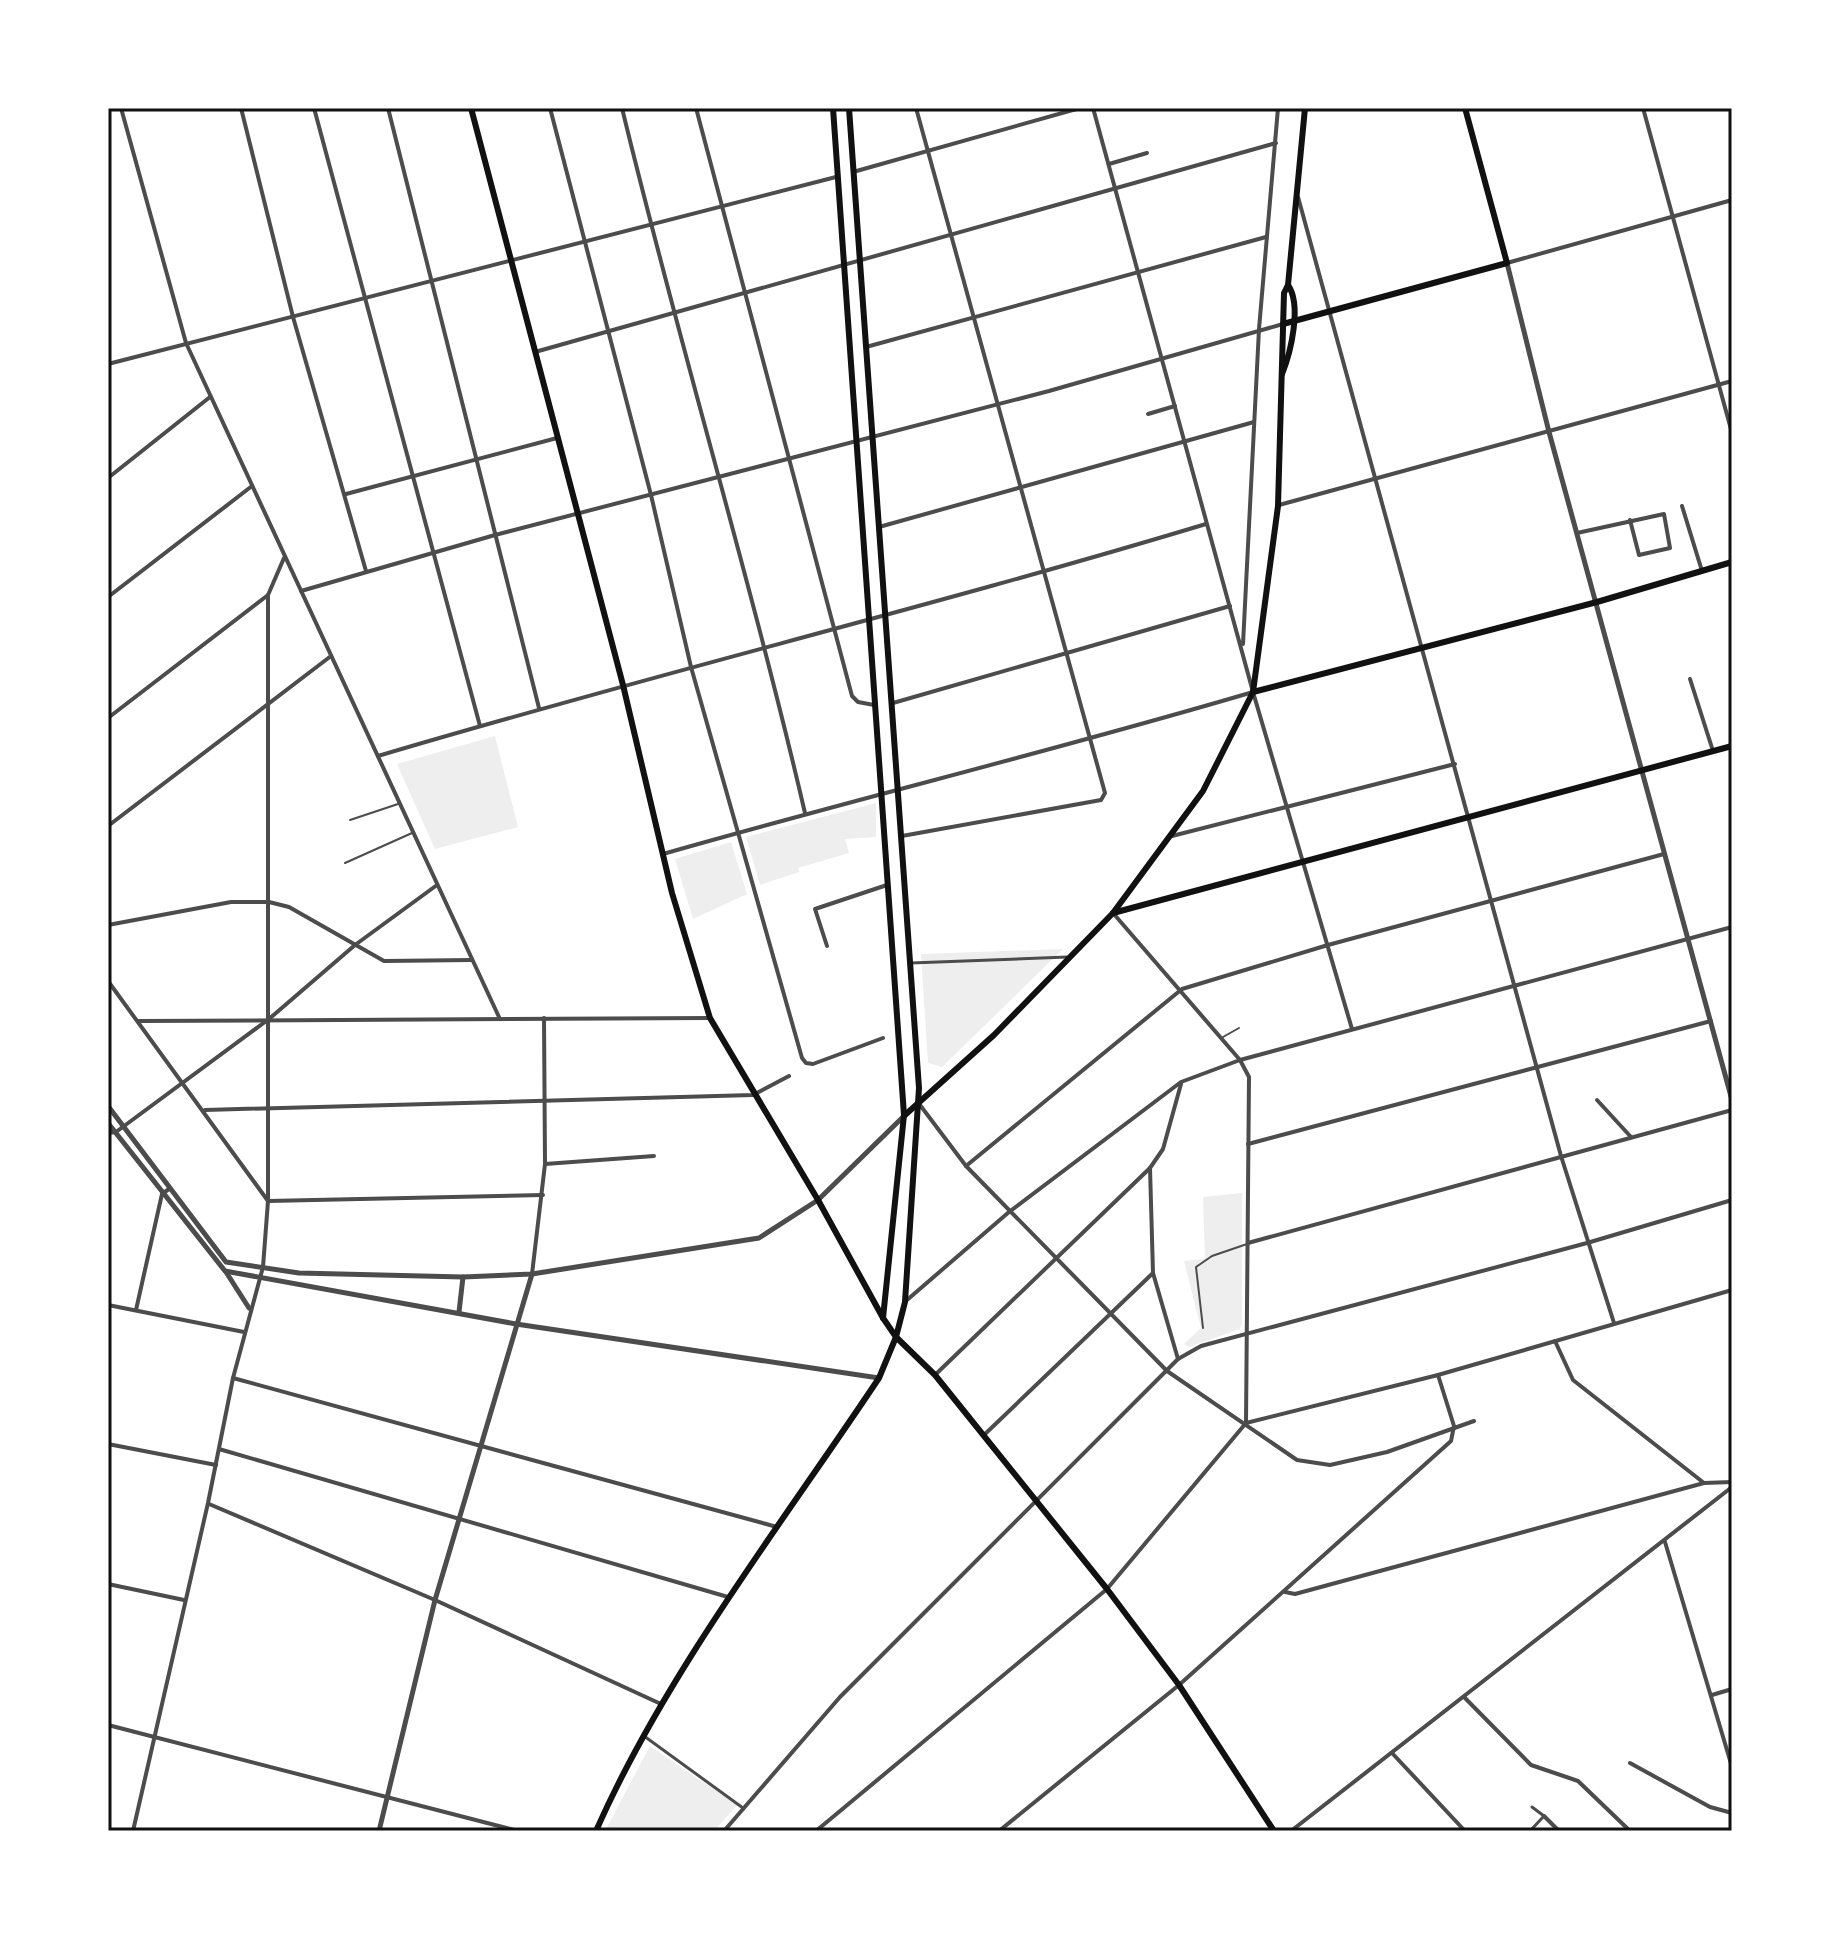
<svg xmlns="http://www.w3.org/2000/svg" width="1840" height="1939" font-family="'Open Sans',sans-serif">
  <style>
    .green { fill: #eee }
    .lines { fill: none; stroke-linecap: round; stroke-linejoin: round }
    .service { stroke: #4c4c4c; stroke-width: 2 }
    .pedestrian { stroke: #4c4c4c; stroke-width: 3 }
    .minor { stroke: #4c4c4c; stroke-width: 4 }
    .tertiary { stroke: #4c4c4c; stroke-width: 5 }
    .secondary { stroke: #111; stroke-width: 6 }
    .neatline { fill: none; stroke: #111; stroke-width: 3 }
  </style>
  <rect width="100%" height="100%" fill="#fff"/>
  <g class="green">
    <polygon points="495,736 518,827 435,849 397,764"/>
    <polygon points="876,803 876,837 845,839 849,853 798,868 799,872 760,885 746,837"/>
    <polygon points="731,842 747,894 693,919 675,859"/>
    <polygon points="1063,949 942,1067 928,1063 921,954"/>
    <polygon points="1242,1193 1242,1323 1240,1329 1189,1347 1184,1344 1201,1328 1184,1261 1205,1259 1203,1197"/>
    <polygon points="650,1746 737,1805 714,1831 605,1831"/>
  </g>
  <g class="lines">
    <g class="service">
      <polyline points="350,820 398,804"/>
      <polyline points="345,863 412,833"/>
      <polyline points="1223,1037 1239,1028"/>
      <polyline points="1203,1328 1196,1267 1212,1256 1247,1244"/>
    </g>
    <g class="pedestrian">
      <polyline points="911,963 1067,957"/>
      <polyline points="644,1736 743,1808"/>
      <polyline points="1530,1831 1544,1816 1532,1807"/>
    </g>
    <g class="minor">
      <polyline points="121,108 186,343 499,1017"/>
      <polyline points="241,108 293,317 366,571"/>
      <polyline points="314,108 480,726"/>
      <polyline points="388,108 539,708"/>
      <polyline points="550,108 651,495 691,667 802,1058 806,1063 813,1064 883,1038"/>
      <path d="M622,108C679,344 750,577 805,813"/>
      <polyline points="696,108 852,696 858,702 874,705"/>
      <polyline points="1093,108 1253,692 1352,1029"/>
      <polyline points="1643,108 1732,433"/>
      <polyline points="1109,164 1147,153"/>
      <polyline points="853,172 1080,108"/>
      <polyline points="1298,197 1561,1156 1614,1323"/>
      <polyline points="1507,263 1732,200"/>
      <polyline points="866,347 1266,237"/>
      <polyline points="535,352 1276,143"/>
      <polyline points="108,364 836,177"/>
      <polyline points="1148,414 1175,406"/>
      <polyline points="108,478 210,397"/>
      <polyline points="346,494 557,438"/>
      <polyline points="1279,505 1732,381"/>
      <polyline points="1682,506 1702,571"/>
      <polyline points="879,527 1254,422"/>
      <polyline points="1577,533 1664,514 1670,548 1639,555 1630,520"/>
      <polyline points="301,591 495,535 1049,391 1283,324"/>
      <polyline points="108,597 252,486"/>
      <polyline points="1243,644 1259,329 1278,108"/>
      <polyline points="1690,679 1713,751"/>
      <polyline points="893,703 1230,606"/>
      <polyline points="108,718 268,595"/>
      <path d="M378,756C653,674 931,607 1206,524"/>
      <polyline points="108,826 331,656"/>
      <polyline points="902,836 1101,800 1105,793 916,108"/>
      <polyline points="1172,836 1455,764"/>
      <path d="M663,854C859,798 1057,750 1253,692"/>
      <polyline points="1113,913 1240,1060 1249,1077 1246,1423"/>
      <polyline points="108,925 231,902 269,902 289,907 384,961 472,960"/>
      <polyline points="827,946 815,909 887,885"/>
      <polyline points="108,981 268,1201 543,1195"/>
      <polyline points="139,1021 710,1018"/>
      <polyline points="1597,1100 1631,1137"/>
      <polyline points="920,1105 966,1166 1167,1371 1297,1460 1330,1465 1387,1452 1474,1421"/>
      <polyline points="205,1110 753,1095 789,1076"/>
      <polyline points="108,1133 116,1132 269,1019 355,945 437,885"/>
      <polyline points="1248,1144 1711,1021"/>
      <polyline points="545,1164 654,1156"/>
      <polyline points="966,1166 1182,989 1328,945 1664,854"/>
      <polyline points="1248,1243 1732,1110"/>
      <polyline points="532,1274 545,1164 544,1018"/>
      <polyline points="907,1300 1009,1212 1181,1082 1240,1060 1732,927"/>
      <polyline points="108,1305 244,1332"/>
      <polyline points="136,1310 162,1194 169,1189"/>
      <polyline points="1555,1341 1573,1380 1704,1483"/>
      <polyline points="1178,1359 1153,1273 1150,1168 1163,1149 1181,1084"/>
      <polyline points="936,1374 1150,1168"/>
      <polyline points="233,1378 777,1527"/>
      <polyline points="1246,1423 1438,1375 1732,1290"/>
      <polyline points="984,1435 1153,1273"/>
      <polyline points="108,1444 216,1465"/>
      <polyline points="219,1449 728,1597"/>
      <polyline points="209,1504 435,1600 661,1704"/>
      <polyline points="1665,1542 1732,1767"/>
      <polyline points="108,1584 184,1600"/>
      <polyline points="1285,1592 1295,1594 1704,1483 1732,1482"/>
      <polyline points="1712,1695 1732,1689"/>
      <polyline points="1464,1697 1531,1765 1578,1781 1629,1830"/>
      <polyline points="108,1725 518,1831"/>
      <polyline points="1392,1753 1465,1831"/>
      <polyline points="1630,1763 1710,1807 1732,1813"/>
      <polyline points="1544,1816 1559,1831"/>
      <polyline points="133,1831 208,1503 233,1378 263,1267 268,1201 268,595 284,558"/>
      <polyline points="724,1831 840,1697 1178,1359 1201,1346 1587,1243 1732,1200"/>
      <polyline points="816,1831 1107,1589 1246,1423"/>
      <polyline points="999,1831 1179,1685 1451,1441 1454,1426 1438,1375"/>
      <polyline points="1291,1831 1732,1487"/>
    </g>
    <g class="tertiary">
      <polyline points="1507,263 1549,432 1732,1100"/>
      <polyline points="108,1106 226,1262 299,1273 463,1277 532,1274 759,1238 818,1200 904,1116"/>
      <polyline points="108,1123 225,1271 516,1324 879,1378"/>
      <polyline points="226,1272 249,1308"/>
      <polyline points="459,1312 463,1277"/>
      <polyline points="379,1831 435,1600 532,1274"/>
    </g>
    <g class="secondary">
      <polyline points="471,108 623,685 672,893 710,1018 818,1200 883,1318 896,1337 935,1375 1107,1589 1179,1685 1274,1831"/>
      <polyline points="833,108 904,1115 883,1318"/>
      <polyline points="1283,324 1507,263 1465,108"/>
      <path d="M1282,374C1291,352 1302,305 1288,285"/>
      <polyline points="1253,692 1597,602 1732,562"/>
      <polyline points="1113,913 1732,746"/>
      <polyline points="905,1115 994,1035 1113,913 1203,791 1253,692 1278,506 1284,293 1288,285 1305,108"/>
      <path d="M596,1831C665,1674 784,1521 879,1378L896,1337L905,1302L919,1088L849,108"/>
    </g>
  </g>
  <rect width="1840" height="1939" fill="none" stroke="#ffffff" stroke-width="220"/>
  <rect x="110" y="110" width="1620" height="1719" class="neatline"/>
</svg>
